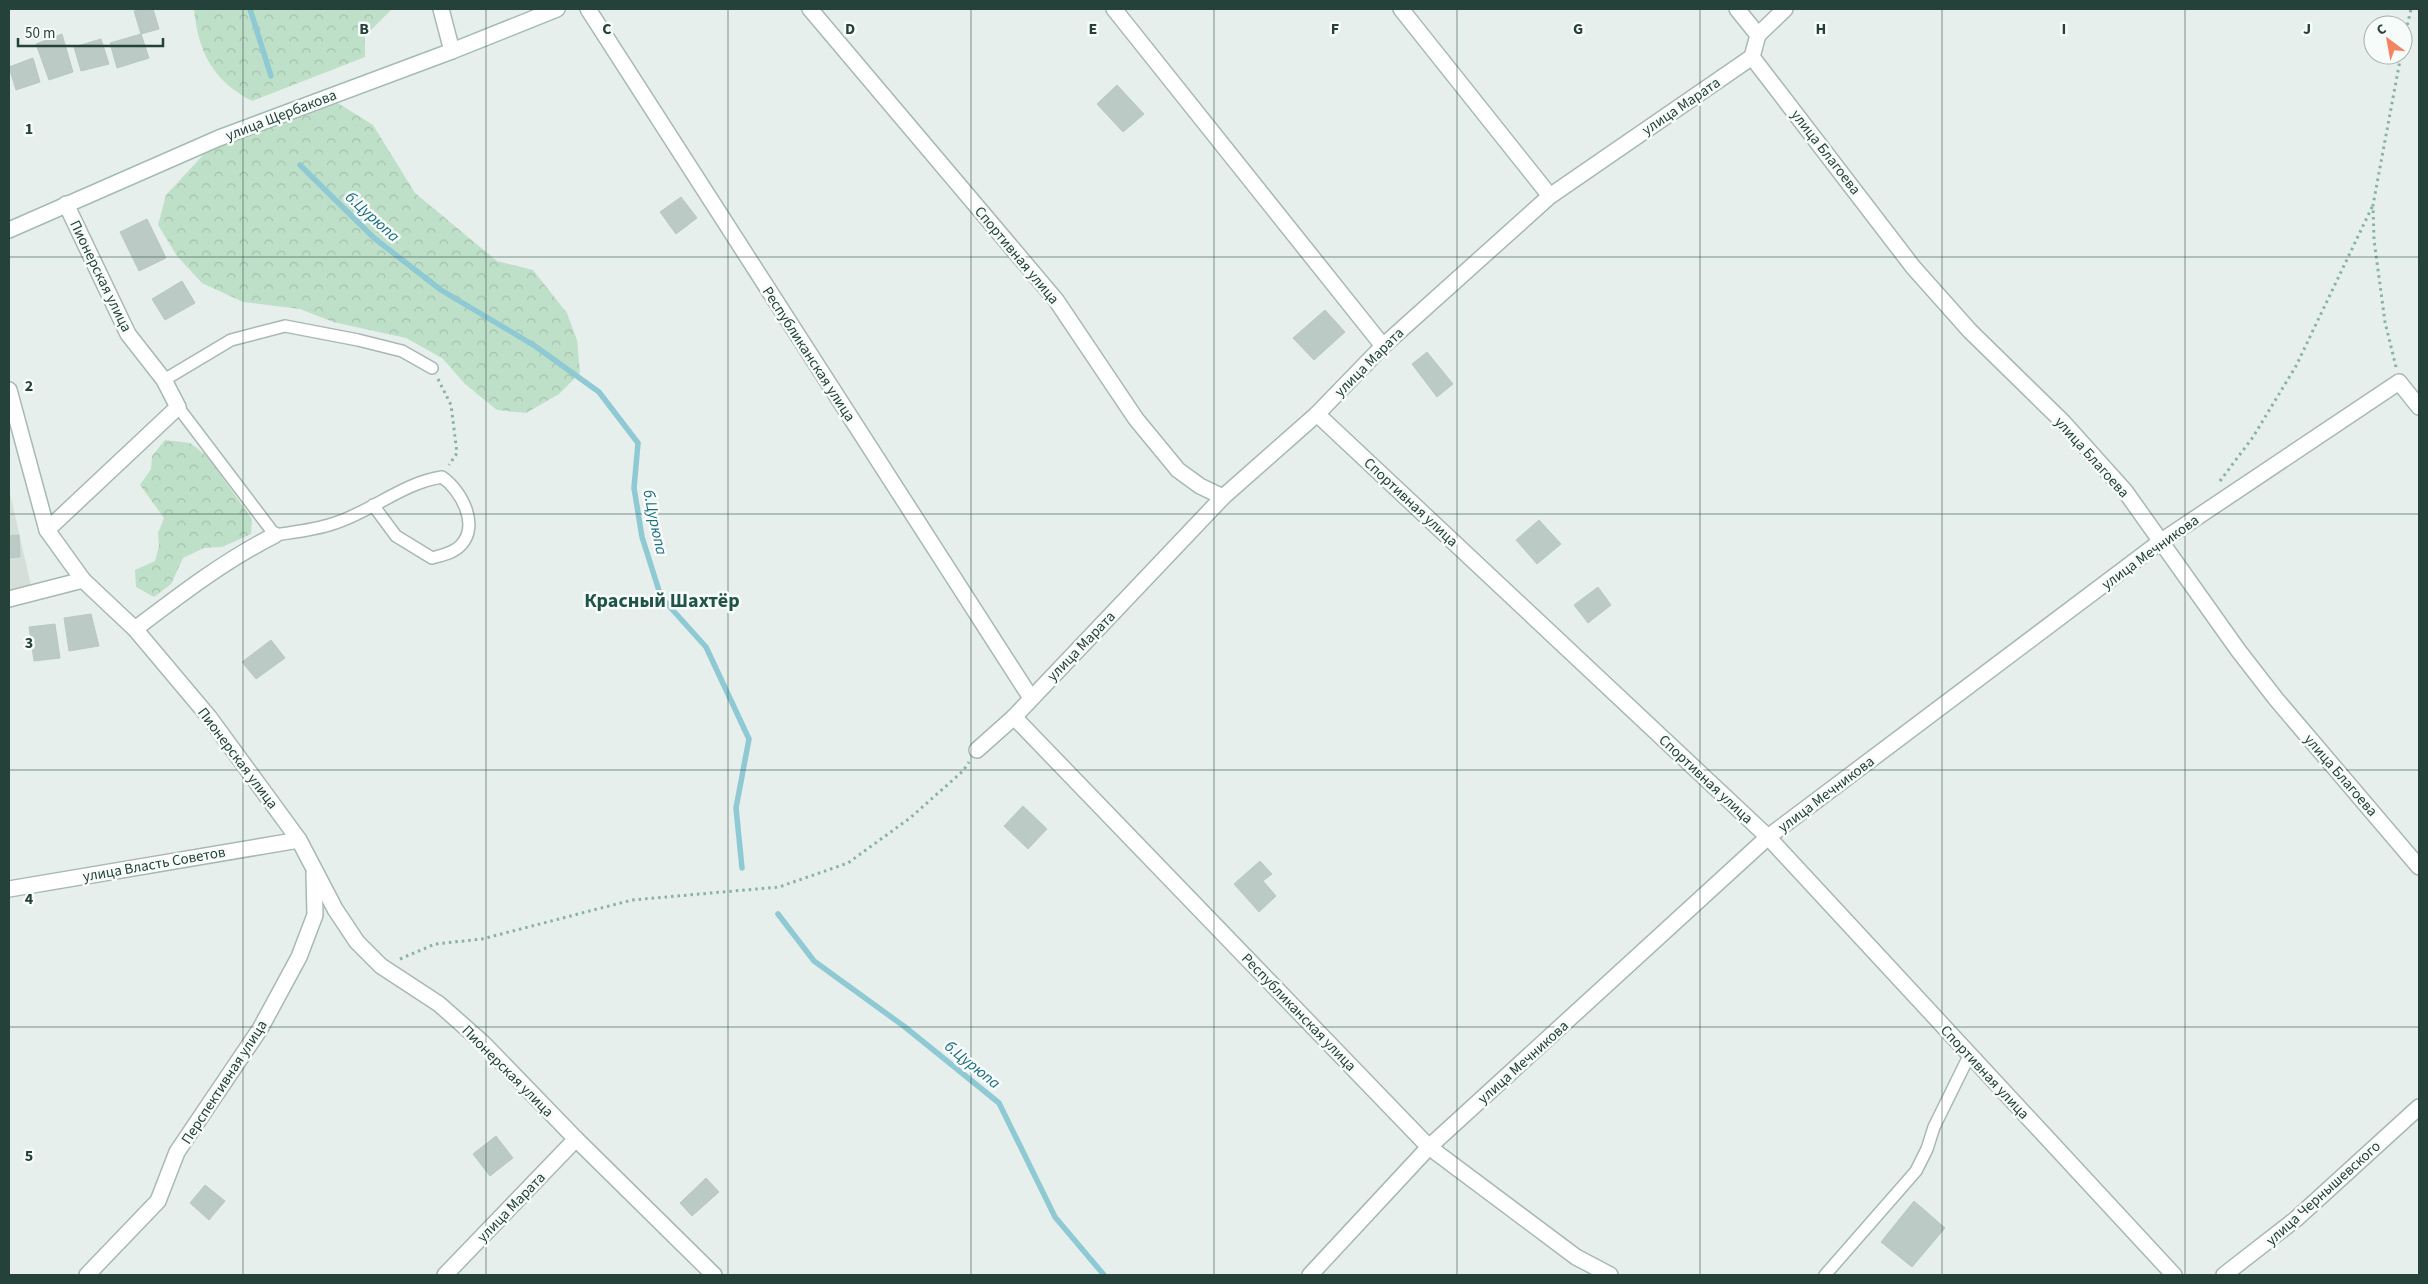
<svg xmlns="http://www.w3.org/2000/svg" width="2428" height="1284" font-family="'Source Sans 3',sans-serif">
  <style>
    .built { fill: #d4dfda }
    .forest { fill: url(#forest-crowns) }
    .lines { fill: none; stroke-linecap: round; stroke-linejoin: round }
    .stream { stroke: #8ec9d4; stroke-width: 5.5 }
    .building { fill: #bbcac4; stroke: #b8c9c2 }
    .lane-casing { stroke: #a8b8b2; stroke-width: 14 }
    .street-casing { stroke: #a8b8b2; stroke-width: 18 }
    .secondary-casing { stroke: #a4bbb3; stroke-width: 18 }
    .path { stroke: #86b3a5; stroke-width: 3; stroke-dasharray: 2.5 4; stroke-linecap: butt }
    .lane { stroke: #fff; stroke-width: 11 }
    .street { stroke: #fff; stroke-width: 15 }
    .secondary { stroke: #fff; stroke-width: 15 }
    .grid { fill: none; stroke: #24423a; stroke-width: 1; stroke-opacity: 0.55 }
    .labels { text-anchor: middle; stroke-width: 5; stroke-linejoin: round; paint-order: stroke }
    .street-label { font-size: 15px; fill: #24423a; stroke: #f7fbf9 }
    .water-label { font-size: 16px; font-style: italic; fill: #1c6f80; stroke: #f7fbf9 }
    .district-label { font-size: 20px; font-weight: bold; fill: #1f5548; stroke: #f7fbf9 }
    .grid-label { font-size: 16px; text-anchor: middle; font-weight: bold; fill: #24423a; stroke: #f7fbf9; stroke-width: 5; stroke-linejoin: round; paint-order: stroke }
  </style>
  <defs>
    <pattern id="forest-crowns" width="20" height="18" patternUnits="userSpaceOnUse" patternTransform="scale(1.25)"><rect width="20" height="18" fill="#bfe0c8"/><path d="M2 6a3 3 0 1 1 6 0M12 15a3 3 0 1 1 6 0" fill="none" stroke="#a4c1ad"/></pattern>
  </defs>
  <rect width="100%" height="100%" fill="#e6efeb"/>
  <polygon class="built" points="9,489 32,590 9,595"/>
  <g class="forest">
    <path d="M194,9H392L365,36V57L252,101C213,81 198,52 194,9Z"/>
    <polygon points="328,97 373,125 415,193 497,261 533,270 567,313 577,340 580,373 559,394 526,413 497,410 465,384 442,358 406,338 333,322 300,309 243,302 202,283 177,256 158,225 166,195 219,138"/>
    <polygon points="165,440 190,443 207,456 252,519 251,534 222,547 204,548 183,558 171,584 154,597 136,587 135,570 155,561 159,546 158,533 164,518 140,485 151,469 152,456"/>
  </g>
  <g class="lines">
    <g class="stream">
      <polyline points="250,9 271,76"/>
      <polyline points="300,165 374,238 441,290 535,346 599,392 638,443 634,488 642,537 661,597 706,647 749,739 736,808 742,868"/>
      <polyline points="778,914 814,961 905,1027 999,1103 1055,1217 1104,1275"/>
    </g>
  </g>
  <g class="building">
    <polygon points="144,9 153,9 159,29 141,34 134,11"/>
    <polygon points="62,34 73,72 49,80 36,44"/>
    <polygon points="141,34 149,58 117,68 110,43"/>
    <polygon points="101,39 109,64 81,71 74,47"/>
    <polygon points="33,58 40,82 16,90 9,67"/>
    <polygon points="1117,85 1144,114 1123,132 1097,104"/>
    <polygon points="681,197 697,218 676,234 660,212"/>
    <polygon points="147,219 166,258 139,271 120,232"/>
    <polygon points="182,281 195,303 165,320 152,299"/>
    <polygon points="1325,310 1345,332 1314,360 1293,338"/>
    <polygon points="1427,352 1453,384 1437,397 1412,364"/>
    <polygon points="1539,520 1561,544 1537,564 1516,540"/>
    <polygon points="19,535 20,557 9,558 9,536"/>
    <polygon points="1598,587 1611,605 1588,623 1574,605"/>
    <polygon points="91,614 99,646 69,651 64,618"/>
    <polygon points="55,624 60,658 34,661 29,627"/>
    <polygon points="271,640 285,658 256,679 242,662"/>
    <polygon points="1023,806 1047,829 1028,849 1004,826"/>
    <polygon points="1260,861 1272,874 1263,881 1276,896 1259,912 1234,884"/>
    <polygon points="496,1136 513,1158 490,1176 473,1154"/>
    <polygon points="706,1178 719,1192 692,1216 680,1203"/>
    <polygon points="205,1185 225,1201 209,1220 190,1203"/>
    <polygon points="1914,1201 1945,1228 1912,1267 1881,1242"/>
  </g>
  <g class="lines">
    <defs>
      <g id="lane">
        <polyline points="164,380 231,340 285,326 358,340 402,351 432,368"/>
        <path d="M178,407L275,535C294,532 314,530 332,524C370,513 402,483 442,477C461,490 480,525 461,545C454,553 442,555 432,558L396,536L373,505"/>
        <polyline points="1825,1275 1916,1171 1927,1149 1934,1127 1969,1056"/>
      </g>
      <g id="street">
        <polyline points="441,9 452,51"/>
        <polyline points="588,9 1031,698"/>
        <polyline points="810,9 1056,300 1136,419 1178,470 1200,486 1223,497"/>
        <polyline points="1114,9 1383,346"/>
        <polyline points="1401,9 1550,196"/>
        <polyline points="1737,9 1758,35"/>
        <polyline points="1752,57 1913,267 1970,331 2063,422 2125,491 2238,650 2276,699 2419,867"/>
        <polyline points="66,204 128,334 164,380 178,407 47,530 83,580 135,629 209,717 299,840 335,909 357,942 381,966 439,1004 483,1043 576,1139 714,1275"/>
        <polyline points="9,390 47,530"/>
        <polyline points="1317,414 1768,837 2174,1275"/>
        <polyline points="9,599 83,580"/>
        <path d="M135,629C181,594 224,561 275,535"/>
        <polyline points="1014,717 1429,1147 1576,1257 1610,1275"/>
        <polyline points="977,750 1014,717 1223,497 1317,414 1383,346 1550,196 1752,57 1758,35 1785,9"/>
        <polyline points="9,889 299,840"/>
        <polyline points="87,1275 158,1201 177,1152 260,1029 299,957 315,915 314,873"/>
        <polyline points="445,1275 576,1139"/>
        <polyline points="1310,1275 1429,1147 1768,837 2160,542 2399,382 2419,407"/>
        <polyline points="2224,1275 2296,1219 2419,1107"/>
      </g>
      <polyline id="secondary" points="9,230 219,138 452,51 557,9"/>
    </defs>
    <use href="#lane" class="lane-casing"/>
    <use href="#street" class="street-casing"/>
    <use href="#secondary" class="secondary-casing"/>
    <g class="path">
      <polyline points="2403,44 2411,9"/>
      <polyline points="2396,367 2385,322 2374,240 2373,205 2401,55"/>
      <polyline points="438,379 451,405 457,453 449,465"/>
      <polyline points="2220,481 2253,437 2296,366 2373,205"/>
      <polyline points="400,959 435,944 482,939 632,900 779,887 848,863 910,818 963,771 969,762"/>
    </g>
    <use href="#lane" class="lane"/>
    <use href="#street" class="street"/>
    <use href="#secondary" class="secondary"/>
  </g>
  <path class="grid" d="M243,9V1275M486,9V1275M728,9V1275M971,9V1275M1214,9V1275M1457,9V1275M1700,9V1275M1942,9V1275M2185,9V1275M9,257H2419M9,514H2419M9,770H2419M9,1027H2419"/>
  <g class="labels">
    <g class="street-label">
      <text transform="translate(1681 106) rotate(-34)" y="5">улица Марата</text>
      <text transform="translate(281 115) rotate(-21)" y="5">улица Щербакова</text>
      <text transform="translate(1826 152) rotate(52)" y="5">улица Благоева</text>
      <text transform="translate(1017 255) rotate(50)" y="5">Спортивная улица</text>
      <text transform="translate(101 276) rotate(64)" y="5">Пионерская улица</text>
      <text transform="translate(809 354) rotate(57)" y="5">Республиканская улица</text>
      <text transform="translate(1369 362) rotate(-45)" y="5">улица Марата</text>
      <text transform="translate(2092 457) rotate(48)" y="5">улица Благоева</text>
      <text transform="translate(1411 502) rotate(43)" y="5">Спортивная улица</text>
      <text transform="translate(2150 552) rotate(-36)" y="5">улица Мечникова</text>
      <text transform="translate(1081 646) rotate(-46)" y="5">улица Марата</text>
      <text transform="translate(238 758) rotate(53)" y="5">Пионерская улица</text>
      <text transform="translate(2341 775) rotate(49)" y="5">улица Благоева</text>
      <text transform="translate(1706 779) rotate(43)" y="5">Спортивная улица</text>
      <text transform="translate(1826 794) rotate(-37)" y="5">улица Мечникова</text>
      <text transform="translate(154 864) rotate(-10)" y="5">улица Власть Советов</text>
      <text transform="translate(1299 1012) rotate(46)" y="5">Республиканская улица</text>
      <text transform="translate(1523 1062) rotate(-42)" y="5">улица Мечникова</text>
      <text transform="translate(508 1071) rotate(45)" y="5">Пионерская улица</text>
      <text transform="translate(1985 1072) rotate(47)" y="5">Спортивная улица</text>
      <text transform="translate(224 1082) rotate(-57)" y="5">Перспективная улица</text>
      <text transform="translate(2323 1193) rotate(-42)" y="5">улица Чернышевского</text>
      <text transform="translate(511 1207) rotate(-46)" y="5">улица Марата</text>
    </g>
    <g class="water-label">
      <text transform="translate(373 216) rotate(42)" y="6">б.Цурюпа</text>
      <text transform="translate(656 522) rotate(78)" y="6">б.Цурюпа</text>
      <text transform="translate(973 1064) rotate(39)" y="6">б.Цурюпа</text>
    </g>
    <g class="district-label">
      <text x="662" y="607">Красный Шахтёр</text>
    </g>
  </g>
  <g class="grid-label">
    <text x="364" y="34">B</text>
    <text x="607" y="34">C</text>
    <text x="850" y="34">D</text>
    <text x="1093" y="34">E</text>
    <text x="1335" y="34">F</text>
    <text x="1578" y="34">G</text>
    <text x="1821" y="34">H</text>
    <text x="2064" y="34">I</text>
    <text x="2307" y="34">J</text>
    <text x="29" y="134">1</text>
    <text x="29" y="391">2</text>
    <text x="29" y="648">3</text>
    <text x="29" y="904">4</text>
    <text x="29" y="1161">5</text>
  </g>
  <rect width="2428" height="1284" fill="none" stroke="#24423a" stroke-width="20"/>
  <g transform="translate(2388 40) rotate(328)"><circle r="24" fill="#f7fbf9" stroke="#a3b1ad"/>
  <path d="M0-4L9 19L0 12L-9 19Z" fill="#f4845f"/>
  <text y="-8" font-size="14" font-weight="bold" text-anchor="middle" fill="#24423a">С</text>
  </g>
  <path d="M18 38v8h145v-8" fill="none" stroke="#24423a" stroke-width="2.5"/>
  <text x="25" y="38" font-size="15" fill="#24423a" stroke="#f7fbf9" stroke-width="4" paint-order="stroke">50 m</text>
</svg>
